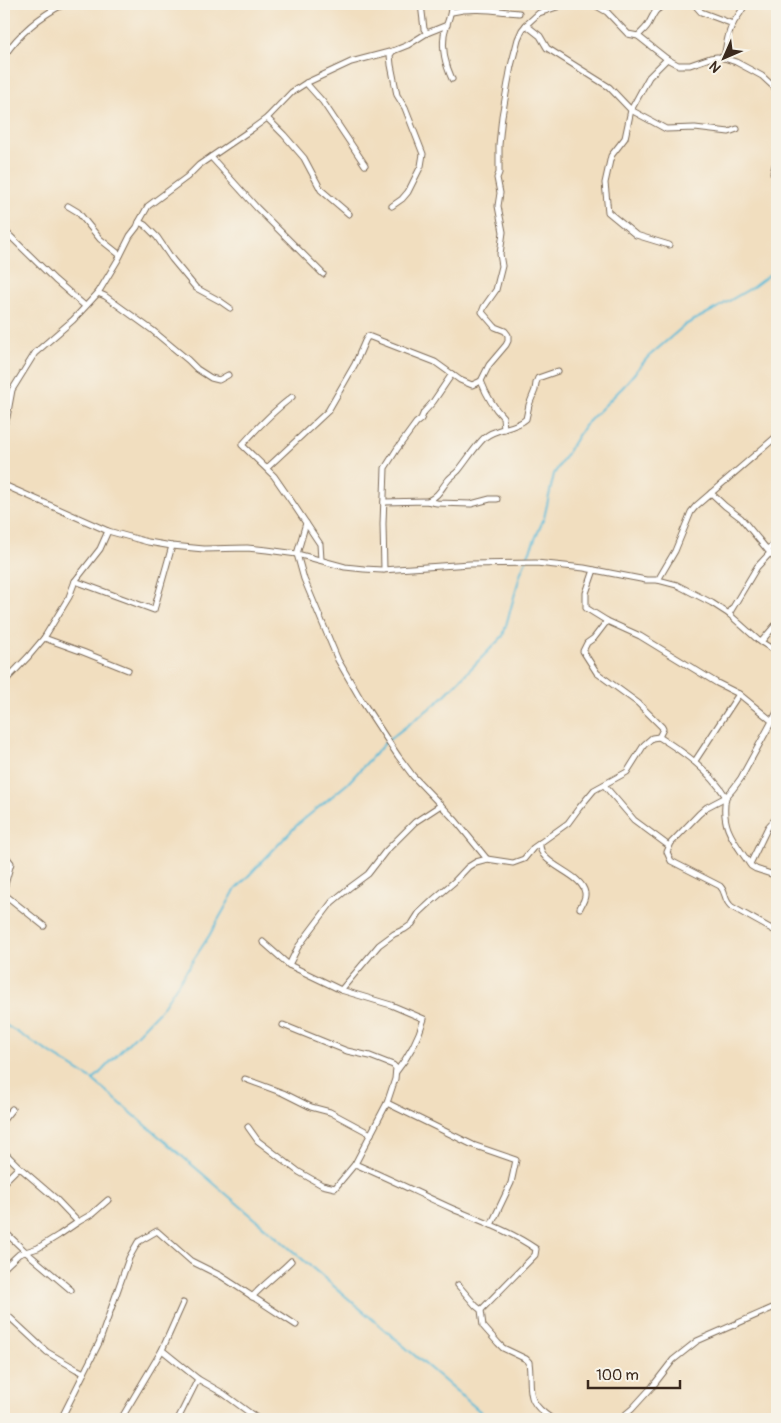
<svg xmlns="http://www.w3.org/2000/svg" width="781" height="1423" font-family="Pangolin,sans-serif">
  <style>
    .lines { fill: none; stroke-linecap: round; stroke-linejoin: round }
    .stream { stroke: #59bad8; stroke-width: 2 }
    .minor-casing { stroke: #7b6956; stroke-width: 7 }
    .minor { stroke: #fff; stroke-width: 5 }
  </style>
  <rect width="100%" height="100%" fill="#f7f3e8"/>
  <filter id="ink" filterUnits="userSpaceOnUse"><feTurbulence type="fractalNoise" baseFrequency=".02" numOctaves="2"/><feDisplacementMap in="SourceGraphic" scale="10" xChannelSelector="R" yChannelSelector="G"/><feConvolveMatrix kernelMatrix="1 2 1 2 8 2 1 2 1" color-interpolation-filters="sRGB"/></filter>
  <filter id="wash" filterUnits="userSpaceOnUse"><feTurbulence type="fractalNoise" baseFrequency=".0096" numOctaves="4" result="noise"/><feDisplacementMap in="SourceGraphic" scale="20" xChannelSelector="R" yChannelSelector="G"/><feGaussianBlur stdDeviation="1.12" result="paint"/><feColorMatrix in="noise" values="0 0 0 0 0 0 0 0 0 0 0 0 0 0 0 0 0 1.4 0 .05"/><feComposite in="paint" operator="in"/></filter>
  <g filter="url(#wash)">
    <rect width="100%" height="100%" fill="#f1debf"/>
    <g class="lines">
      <g class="stream">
        <polyline points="4,1024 93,1080 489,1419"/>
        <polyline points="93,1080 162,1008 209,936 235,890 297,825 347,784 386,742 439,701 503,636 521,572 544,518 554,474 584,426 623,387 648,357 685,325 717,308 753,287 777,269"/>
      </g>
    </g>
  </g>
  <g filter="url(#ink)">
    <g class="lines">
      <defs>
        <g id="minor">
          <path d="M451,4C452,16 446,23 444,35C442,49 446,66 452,79"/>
          <polyline points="593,4 607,12 628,34 638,36 667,59 678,65 690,65 710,58 717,57 724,58 736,62 751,70 762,76 777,90"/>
          <polyline points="694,4 701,12 733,24"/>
          <path d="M452,12C474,7 496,11 519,13"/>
          <polyline points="526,25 540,36 547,48 609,87 631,110 666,129 695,128 729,132 737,129"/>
          <polyline points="427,33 447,25"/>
          <path d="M638,36C641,32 647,28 649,23C655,12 654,10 667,4"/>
          <path d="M4,56C19,34 40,16 64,4"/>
          <path d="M724,58C726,48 727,36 732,25C736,18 742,12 745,4"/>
          <polyline points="667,59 649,77 631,110 625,138 611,156 605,183 608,212 636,235 669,245"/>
          <polyline points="306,83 323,102 365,165"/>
          <polyline points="267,118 284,135 304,158 321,190 349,214"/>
          <polyline points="211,157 257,208 323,274"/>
          <polyline points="777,158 773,173 777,175"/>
          <polyline points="68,206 78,212 100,239 120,255"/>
          <polyline points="392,206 402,199 408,192 421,166 423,154 405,108 397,95 391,65 390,55 393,51"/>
          <polyline points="139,222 145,225 157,237 172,259 196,288 220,301 230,308"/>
          <polyline points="4,230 55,280 85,306"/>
          <polyline points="98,293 105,296 152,330 188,360 197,369 211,378 219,380 228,375"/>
          <path d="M481,381C486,394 493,407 503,417L504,429"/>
          <path d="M292,397C272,412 258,427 242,445L274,476L296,508L320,544L321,560"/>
          <polyline points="4,424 7,417 12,390 35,353 73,320 98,293 119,258 130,236 137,227 139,222 148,206 187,177 199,165 252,129 267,118 292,92 306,83 351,62 393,51 408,45 427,33 424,29 421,4"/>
          <polyline points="267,468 328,411 355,364 365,341 368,336 435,362 460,380 472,385 481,381 489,365 506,345 508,341 508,335 505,331 495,327 482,312 484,307 496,290 502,266 500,254 503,232 498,206 500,193 497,178 499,173 499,145 502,116 511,66 518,39 522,30 526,25 539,13 557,7 563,4"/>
          <polyline points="4,485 108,531 148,542 172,546 204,549 247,548 267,550 297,554 345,567 364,569 382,570 470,564 536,563 584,568 646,580 658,580 677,585 712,603 729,614 758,640 777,652"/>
          <polyline points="711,493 725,506 741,518 770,553 777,559"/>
          <path d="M428,501C440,495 441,488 449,479C452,476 455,474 458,471C467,460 474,448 484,438C496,427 514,430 526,419L529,405L535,390L536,383L538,378L558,371"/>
          <polyline points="384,502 426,501 437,503 471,504 490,499 497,499"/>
          <polyline points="306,523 297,554 304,579 338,660 360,698 398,756 413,776 456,821 487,859"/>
          <polyline points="767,549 777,543"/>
          <polyline points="384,570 383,524 385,468 397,449 416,423 421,419 424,412 433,402 452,374"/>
          <polyline points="594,570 586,593 586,608 607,621 640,636 717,683 739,694 772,721"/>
          <polyline points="658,580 675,551 691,512 696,506 777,436"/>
          <polyline points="75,581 154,610 172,546"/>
          <polyline points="729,614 757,567 770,553"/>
          <polyline points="607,621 594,638 587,643 583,651 597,673 638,703 662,727 663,729 659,737"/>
          <polyline points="44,638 83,652 128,670"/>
          <polyline points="761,642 777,623"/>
          <polyline points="4,682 28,657 44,638 69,597 75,581 100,549 108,531"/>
          <path d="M777,712L741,778L733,789L726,797L707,807L699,814L671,843L667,852L671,861L720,886C727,893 723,900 732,907L777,932"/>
          <polyline points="695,761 739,694"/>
          <polyline points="604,785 634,820 669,846"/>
          <path d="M540,843C538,866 582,872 585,893C586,899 582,903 580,908"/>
          <polyline points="4,854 11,863 4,888"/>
          <polyline points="750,864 768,827 777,817"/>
          <polyline points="4,894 44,926"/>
          <path d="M263,942L289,965L341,990L379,945L394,934L405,929L412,924L419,913L433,900L454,882L468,867L476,862L487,859L513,863L524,859L533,848L568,823L579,808L594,790L627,772L644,745L652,738L659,737C685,753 710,771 726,797C720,828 735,842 751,866L756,869L777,876"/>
          <polyline points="289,965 298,947 332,902 349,888 368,874 385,852 415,822 441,805"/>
          <path d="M341,990L391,1005L424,1019C418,1039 409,1056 396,1072"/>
          <polyline points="245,1079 283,1093 311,1107 330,1112 371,1134"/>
          <polyline points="387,1103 473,1145 516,1160 511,1183 491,1225"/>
          <polyline points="4,1119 12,1109"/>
          <polyline points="248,1127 258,1141 299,1172 322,1185 335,1188 355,1164 387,1103 395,1079 396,1068 393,1065 370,1056 347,1051 283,1025"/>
          <polyline points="4,1152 19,1167 55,1198 78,1222 92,1214 108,1200"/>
          <path d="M355,1164C388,1178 420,1194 453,1209C481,1221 510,1231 536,1249L535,1255L481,1310"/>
          <polyline points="4,1182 19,1167"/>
          <polyline points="4,1231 26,1252 71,1290"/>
          <polyline points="4,1268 19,1254 38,1248 59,1235 78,1222"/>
          <path d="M458,1285L476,1306L481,1310L483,1326L498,1343L503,1348L526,1359L529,1362C533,1392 523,1399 552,1419"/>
          <path d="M252,1297C264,1284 278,1274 291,1261"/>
          <polyline points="4,1312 47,1352 76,1369 84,1373"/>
          <polyline points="162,1350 198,1379 224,1394 258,1419"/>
          <polyline points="61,1419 99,1343 129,1258 138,1242 157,1231 191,1261 221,1276 296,1325"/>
          <polyline points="121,1419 162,1350 183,1303"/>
          <polyline points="178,1419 198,1379"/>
          <polyline points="620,1419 632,1409 652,1387 673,1360 697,1341 777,1306"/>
        </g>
      </defs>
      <use href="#minor" class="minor-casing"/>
      <use href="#minor" class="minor"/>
    </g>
  </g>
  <rect width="781" height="1423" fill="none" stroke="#f7f3e8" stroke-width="20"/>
  <g transform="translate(724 58) rotate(225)" stroke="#f7f3e8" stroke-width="4" paint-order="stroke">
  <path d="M0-4L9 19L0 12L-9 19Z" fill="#3b2a1e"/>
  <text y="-8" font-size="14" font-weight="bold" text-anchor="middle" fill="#3b2a1e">N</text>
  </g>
  <path d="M588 1380v8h92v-8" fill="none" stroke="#3b2a1e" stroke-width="2.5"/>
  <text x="596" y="1380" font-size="15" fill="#3b2a1e" stroke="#f7f3e8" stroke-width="4" paint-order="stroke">100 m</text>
</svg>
